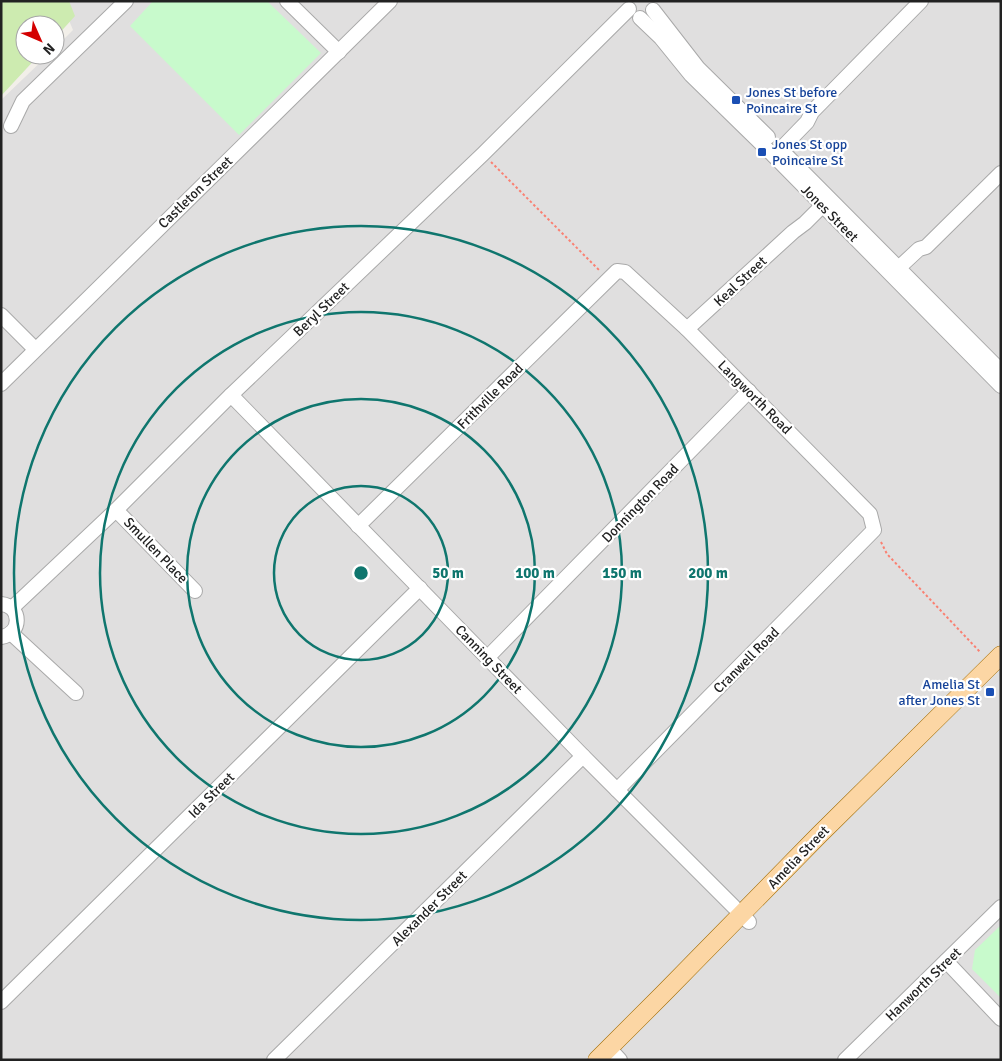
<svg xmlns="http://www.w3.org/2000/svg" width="1002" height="1061" font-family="Signika,sans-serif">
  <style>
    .residential { fill: #e0dfdf }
    .grass { fill: #cdebb0 }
    .park { fill: #c8facc }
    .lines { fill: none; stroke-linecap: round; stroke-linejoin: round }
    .minor-casing { stroke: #a9a9a9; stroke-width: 16 }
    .major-casing { stroke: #a06b00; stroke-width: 19 }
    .path { stroke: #fa8072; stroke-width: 2; stroke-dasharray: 2.5 2.5; stroke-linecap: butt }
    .minor { stroke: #fff; stroke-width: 14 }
    .major { stroke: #fcd6a4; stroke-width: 18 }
    .ring { fill: none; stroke: #0f766e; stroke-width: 2.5 }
    .transit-dot { fill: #1a4fb4; stroke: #fff; stroke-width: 2 }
    .labels { text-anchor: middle; stroke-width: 4.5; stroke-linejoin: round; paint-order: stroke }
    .transit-label { font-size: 14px; fill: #164399; stroke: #fff; text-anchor: start }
    .street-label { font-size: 14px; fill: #222; stroke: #fff }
    .centre { fill: #0f766e; stroke: #fff; stroke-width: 2.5 }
    .ring-label { font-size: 15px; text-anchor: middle; font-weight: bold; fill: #0f766e; stroke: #fff; stroke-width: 4.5; stroke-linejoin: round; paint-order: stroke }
  </style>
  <rect width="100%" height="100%" fill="#f2efe9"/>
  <polygon class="residential" points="61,1 1001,1 1001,1060 1,1060 1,100 48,55 55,55 55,48 73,30"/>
  <polygon class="grass" points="1,1 69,1 75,16 55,38 55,25 25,25 25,55 39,55 1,96"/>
  <g class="park">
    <polygon points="153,1 267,1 321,53 239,135 130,26"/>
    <polygon points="1001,925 1001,998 972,969 975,950"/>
  </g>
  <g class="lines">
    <defs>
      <g id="minor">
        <polyline points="287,1 339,52"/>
        <polyline points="653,10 698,68 768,137"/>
        <polyline points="640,18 661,38 691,75 774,156 1001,386"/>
        <polyline points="11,126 23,101 126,1"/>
        <polyline points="774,156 807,122 812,112 921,1"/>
        <polyline points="787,156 1001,371"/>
        <polyline points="892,274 919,249 926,247 1001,173"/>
        <polyline points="1,315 35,349"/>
        <polyline points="687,329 793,232 805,223 829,199"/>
        <polyline points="1,384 390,1"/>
        <polyline points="231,395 583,756 749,922"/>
        <polyline points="116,510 195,591"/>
        <polyline points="358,526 617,271 625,272 687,329 870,514 874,530 617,790"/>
        <path d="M1,604C22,606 22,634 1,637"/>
        <polyline points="12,608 116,510 231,395 483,154 629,9"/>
        <polyline points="11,633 76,693"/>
        <polyline points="488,657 749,391"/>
        <polyline points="946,961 1001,1019"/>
        <polyline points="1,1002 420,588"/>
        <polyline points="609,1048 620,1060"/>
        <polyline points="274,1060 583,756"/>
        <polyline points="845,1060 1001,907"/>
      </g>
      <polyline id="major" points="597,1060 663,994 819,835 1001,655"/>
    </defs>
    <use href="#minor" class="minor-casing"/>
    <use href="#major" class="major-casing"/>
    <g class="path">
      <polyline points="491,162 599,270"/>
      <polyline points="881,542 887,554 981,653"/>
    </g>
    <use href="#minor" class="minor"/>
    <use href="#major" class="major"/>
  </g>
  <g class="ring">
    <circle cx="361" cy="573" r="87"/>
    <circle cx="361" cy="573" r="174"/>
    <circle cx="361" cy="573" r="261"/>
    <circle cx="361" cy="573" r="347"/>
  </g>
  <g class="transit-dot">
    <rect x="731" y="95" width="10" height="10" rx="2.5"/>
    <rect x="757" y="147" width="10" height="10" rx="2.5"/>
    <rect x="985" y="687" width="10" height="10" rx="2.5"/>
  </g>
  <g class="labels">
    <g class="transit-label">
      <text x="746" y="97">Jones St before<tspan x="746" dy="16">Poincaire St</tspan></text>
      <text x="772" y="149">Jones St opp<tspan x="772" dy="16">Poincaire St</tspan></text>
      <text x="980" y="689" text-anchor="end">Amelia St<tspan x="980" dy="16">after Jones St</tspan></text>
    </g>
    <g class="street-label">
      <text transform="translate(195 192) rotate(-44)" y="5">Castleton Street</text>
      <text transform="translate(830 213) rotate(45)" y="5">Jones Street</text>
      <text transform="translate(740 281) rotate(-43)" y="5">Keal Street</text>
      <text transform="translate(321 309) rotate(-44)" y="5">Beryl Street</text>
      <text transform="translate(490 396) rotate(-45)" y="5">Frithville Road</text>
      <text transform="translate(755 397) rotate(45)" y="5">Langworth Road</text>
      <text transform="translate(640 503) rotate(-46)" y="5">Donnington Road</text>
      <text transform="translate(156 550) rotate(46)" y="5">Smullen Place</text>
      <text transform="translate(489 659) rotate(46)" y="5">Canning Street</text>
      <text transform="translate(746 660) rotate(-45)" y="5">Cranwell Road</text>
      <text transform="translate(211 795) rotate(-45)" y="5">Ida Street</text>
      <text transform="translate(798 857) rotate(-46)" y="5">Amelia Street</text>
      <text transform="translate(429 908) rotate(-45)" y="5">Alexander Street</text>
      <text transform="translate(923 984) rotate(-44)" y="5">Hanworth Street</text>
    </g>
  </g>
  <circle cx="361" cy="573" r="8" class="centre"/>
  <g class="ring-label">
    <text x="448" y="578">50 m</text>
    <text x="535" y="578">100 m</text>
    <text x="622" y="578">150 m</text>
    <text x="708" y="578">200 m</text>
  </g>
  <rect width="1002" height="1061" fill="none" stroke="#222222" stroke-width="5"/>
  <g transform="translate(40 40) rotate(135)"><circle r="24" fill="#ffffff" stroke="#a7a7a7"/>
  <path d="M0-4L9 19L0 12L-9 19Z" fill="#d40000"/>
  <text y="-8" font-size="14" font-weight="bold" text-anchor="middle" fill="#222222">N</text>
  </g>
</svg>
